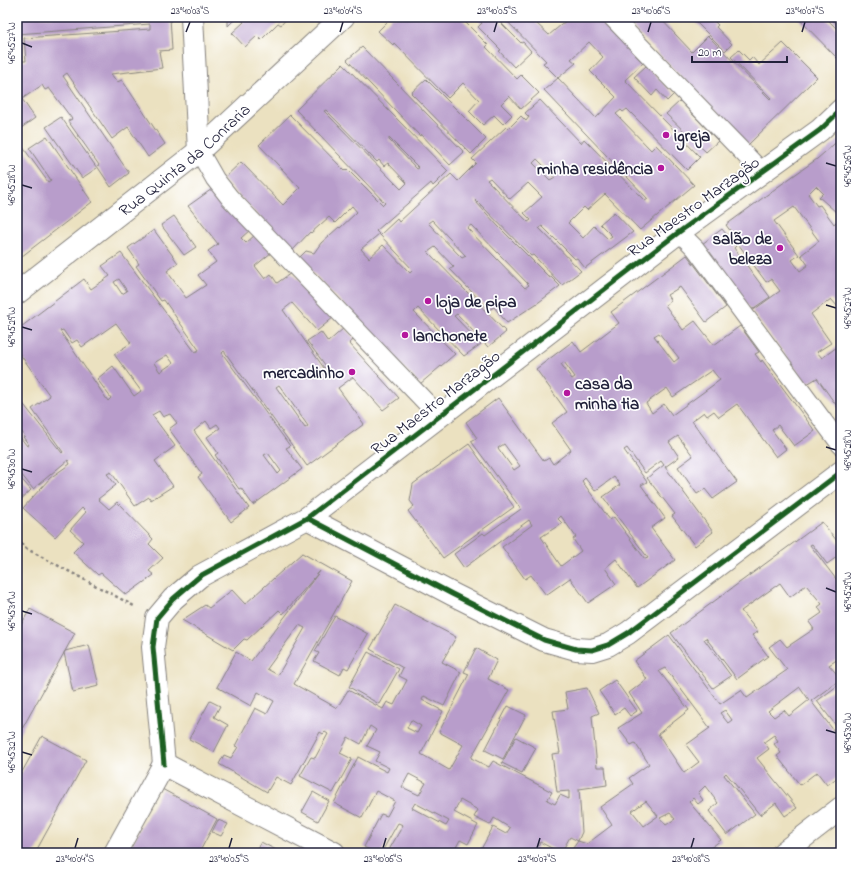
<svg xmlns="http://www.w3.org/2000/svg" width="858" height="870" font-family="'Indie Flower',sans-serif">
  <style>
    .building { fill: #b89dcb; fill-rule: evenodd }
    .lines { fill: none; stroke-linecap: round; stroke-linejoin: round }
    .service-casing { stroke: #86827e; stroke-width: 20 }
    .minor-casing { stroke: #86827e; stroke-width: 24 }
    .path { stroke: #86827e; stroke-width: 2.5; stroke-dasharray: 3 3; stroke-linecap: butt }
    .service { stroke: #fff; stroke-width: 18 }
    .minor { stroke: #fff; stroke-width: 22 }
    .cycleway-casing { stroke: #fff; stroke-width: 8 }
    .cycleway { stroke: #1b5e20; stroke-width: 5 }
    .ticks { fill: none; stroke: #22223b; stroke-width: 1.5 }
    .poi-dot { fill: #b5179e; stroke: #fff; stroke-width: 1.5 }
    .labels { text-anchor: middle; stroke-width: 3.5; stroke-linejoin: round; paint-order: stroke }
    .poi-label { font-size: 17px; font-weight: bold; fill: #22223b; stroke: #fff; text-anchor: start }
    .street-label { font-size: 17px; fill: #22223b; stroke: #fff }
    .neatline { fill: none; stroke: #22223b; stroke-width: 1.5 }
    .ticks-label { font-size: 10px; text-anchor: middle; fill: #22223b }
  </style>
  <rect width="100%" height="100%" fill="#fff"/>
  <filter id="ink" filterUnits="userSpaceOnUse"><feTurbulence type="fractalNoise" baseFrequency=".025" numOctaves="2"/><feDisplacementMap in="SourceGraphic" scale="8" xChannelSelector="R" yChannelSelector="G"/><feConvolveMatrix kernelMatrix="1 2 1 2 8 2 1 2 1" color-interpolation-filters="sRGB"/></filter>
  <filter id="wash" filterUnits="userSpaceOnUse"><feTurbulence type="fractalNoise" baseFrequency=".012" numOctaves="4" result="noise"/><feDisplacementMap in="SourceGraphic" scale="16" xChannelSelector="R" yChannelSelector="G"/><feGaussianBlur stdDeviation="0.9" result="paint"/><feColorMatrix in="noise" values="0 0 0 0 0 0 0 0 0 0 0 0 0 0 0 0 0 1.4 0 .05"/><feComposite in="paint" operator="in"/></filter>
  <g filter="url(#wash)">
    <rect width="100%" height="100%" fill="#ebe1c0"/>
    <g id="blocks">
      <g class="building">
        <polygon points="17,17 170,17 172,50 159,51 162,68 111,74 117,82 122,80 165,144 148,157 128,127 112,139 67,73 63,76 129,173 111,187 97,166 99,165 68,121 72,119 49,88 45,90 42,85 22,99 35,118 17,131 17,61 26,61 24,38 150,29 150,24 17,34"/>
        <polygon points="228,17 237,17 228,26"/>
        <polygon points="239,17 288,17 281,25 278,23 261,40 257,36 245,47 232,33 244,22"/>
        <polygon points="392,17 463,17 461,18 488,45 486,47 517,79 521,75 539,93 521,109 509,96 501,104 512,115 503,124 494,115 483,125 469,111 479,100 463,83 448,98 394,43 393,45 378,31"/>
        <polygon points="476,17 495,17 521,43 523,42 531,51 514,67 499,51 501,50 478,27 482,23"/>
        <path d="M507,17H540L535,22L549,35L567,20L564,17H599L643,63L625,80L700,157L687,170L627,109L623,112L621,110L616,114L651,150L656,145L694,185L640,230L605,194L587,210L584,207L568,223L583,238L594,226L608,239L612,236L600,224L614,212L633,232L585,268L577,258L575,259L542,226L539,228L581,271L562,285L533,255L531,256L476,200L475,201L498,226L550,278V276L560,286L539,302L507,323L494,307L489,310L450,269L454,267L435,247L428,252L506,332L488,347L457,314L454,316L481,344L464,356L418,308L414,312L455,354L420,384L299,258L306,251L314,253L321,243L339,227L340,228L357,212L352,206L335,223L329,217L311,233L310,232L292,251L223,179L241,162L283,205L300,188L259,145L290,115L345,171L347,169L383,205L385,203L296,110L343,64L448,171L433,186L431,183L376,231L379,234L361,249L369,258L383,245L410,273L413,270L380,235L397,219L399,222L451,174L458,181L476,163L472,159L506,127L508,129L521,116L526,121L529,117L525,113L540,100L581,143L584,139L645,201L648,199L544,90L558,78L543,63L546,61L505,19ZM589,42L603,57L590,71L616,97L596,118L558,78L576,63L571,59ZM326,110L377,162L379,160L384,166L388,163L407,183L401,189L324,111ZM389,138L419,168L417,169L389,140ZM537,159L555,177L550,180L533,163ZM490,178L510,199L528,183L542,197L524,213L531,220L528,222L487,180ZM432,220L466,256L462,258L428,223ZM471,225L529,285L525,288L467,228Z"/>
        <polygon points="623,17 661,17 660,18 692,52 708,36 770,99 771,98 731,57 739,50 749,60 752,57 759,65 783,43 817,77 748,145"/>
        <polygon points="693,17 710,17 718,25 716,27 732,44 725,51 692,18"/>
        <polygon points="797,17 825,17 841,33 841,54 837,58"/>
        <polygon points="830,17 841,17 841,25 839,27"/>
        <polygon points="362,47 464,152 450,165 421,134 420,136 347,60"/>
        <polygon points="646,66 674,94 667,101 657,90 652,96 634,77"/>
        <polygon points="426,79 486,139 471,154 411,93"/>
        <polygon points="680,101 718,141 706,152 666,114"/>
        <polygon points="61,117 97,168 82,178 46,127"/>
        <polygon points="47,136 92,202 17,260 17,139 48,182 51,180 29,148"/>
        <path d="M841,138V212L839,209L836,212L819,197L823,193L816,186L808,194L817,206L820,205L834,224L836,222L841,229V263L837,266L838,267L841,265V306L838,307L831,299L811,314L831,343L817,352L822,358L837,347L841,352V412L817,378L807,384L752,311L780,291L771,279L766,282L739,245L740,244L726,225L779,186L817,159ZM794,207L819,241L801,255L808,265L800,271L792,260L799,255L774,221Z"/>
        <path d="M212,189L250,230L241,238L246,243L255,235L272,252L255,266L265,279L271,274L277,283L291,273L334,317L317,331L292,303L283,310L324,368L326,366L307,341L321,332L328,342L344,328L355,339L349,343L399,398L383,410L353,377L338,388L364,424L307,466L224,351L222,353L290,446L286,448L302,469L253,505L241,488L239,489L215,455L218,453L207,437L220,428L217,424L211,428L206,421L194,431L249,508L231,522L198,477L202,474L169,429L177,423L170,414L163,417L159,411L152,415L175,446L155,461L173,486L151,500L149,497L135,506L111,472L107,474L116,485L98,499L109,509L117,502L153,539L149,544L163,558L149,571L154,575L126,595L101,573L98,575L73,552L83,542L70,530L86,512L82,508L55,537L23,508L50,478L70,464L68,460L33,489L17,469V433L27,446L29,445L23,437L25,436L17,426V396L62,453L63,452L32,409L50,396L17,350V330L84,279L91,289L110,276L102,266L121,253L195,352L199,350L164,300L161,301L136,266L139,264L128,248L154,230L178,263L167,271L186,298L206,285L198,275L216,262L208,251L218,244L188,206ZM119,279L127,291L122,294L114,282ZM116,323L131,343L114,354L141,391L134,396L113,366L97,379L111,398L108,401L60,331L63,330L72,343L77,340L82,347ZM167,355L173,363L160,372L154,363ZM279,385L308,426L305,428L276,387ZM268,453L281,471L278,474L264,455Z"/>
        <polygon points="174,216 196,247 184,255 161,225"/>
        <polygon points="722,229 736,246 734,248 770,297 751,310 702,244"/>
        <path d="M687,255L726,307L706,322L680,287L667,295L671,301L665,305L683,330L695,321L714,345L740,326L759,352L755,354L761,362L762,360L815,431L794,446L778,425L772,430L786,449L776,457L737,404L719,417L714,411L707,416L704,412L692,421L737,482L713,499L705,489L697,494L678,467L693,456L678,436L669,442L679,457L665,467L713,532L695,546L672,516L675,514L647,478L664,465L661,461L645,473L627,448L624,450L647,482L641,485L665,518L651,528L675,560L637,588L616,559L605,568L616,584L588,603L570,578L546,595L531,575L525,579L502,547L532,525L529,520L464,568L454,554L483,533L485,535L521,509L471,441L477,438L466,422L498,398L544,461L549,458L553,464L571,450L552,423L567,412L536,369L573,341L581,352L619,323L611,312ZM659,333L679,358L674,362L654,336ZM564,362L575,377L572,379L561,364ZM712,370L720,380L672,415L664,404L652,413L646,403L667,388L673,397ZM504,444L520,466L514,470L498,448ZM614,477L620,485L603,497L648,558L645,559L614,517L610,520L582,481L585,478L595,491ZM561,516L576,537L573,539L581,551L561,566L541,537L562,523L558,519Z"/>
        <polygon points="469,444 514,507 443,558 408,511 414,506 410,501 413,484"/>
        <polygon points="17,474 31,490 17,503"/>
        <path d="M822,522L841,546V554L827,564L812,544L810,545L839,583L841,582V657L829,665L841,679L811,701L841,740V775L827,785L817,772L800,785L777,756L781,753L774,744L778,741L774,735L764,742L769,749L757,758L797,808L785,816L776,803L760,815L726,773L724,775L755,814L727,835L709,811L718,803L705,786L698,793L703,800L698,804L693,798L689,802L721,840L704,853H573L571,851L578,841L587,844L612,825L600,807L633,784L629,778L649,764L635,743L631,745L618,728L642,713L629,693L647,679L634,661L669,635L720,704L741,690L747,698L787,670L769,647L780,639L787,647L814,629L809,622L822,613L818,607L822,604L806,585L790,597L780,583L741,611L758,632L752,635L768,656L737,679L706,638L704,639L731,676L713,688L671,633ZM665,668L710,728L686,745L699,762L684,773L658,734L689,710L659,671ZM800,687L809,700L789,716L784,710L774,717L768,711ZM725,710L732,720L728,723L720,713ZM646,801L658,816L644,826L632,811ZM670,813L675,819L666,825L660,818Z"/>
        <path d="M302,553L352,581L294,684L337,708L348,690L383,709L387,702L394,705L407,680L399,676L403,668L370,649L395,605L456,637L442,662L461,672L444,706L424,696L422,700L443,711L421,754L449,770L463,745L439,732L469,674L464,672L476,648L497,660L488,679L509,690L471,758L489,767L493,761L552,792L547,800L555,804L560,795L569,799V791L557,792L552,754L560,753L553,711L568,709L565,692L587,688L599,713L592,716L597,767H605L607,785L579,789L582,832L578,841L570,837L561,853L540,842L534,853H479L493,827L506,834L510,828L494,818L490,825L474,817L478,810L460,800L454,812L478,825L468,844L460,840L453,853H394L389,850L403,825L398,823L381,853H376L364,847L381,814L387,816L395,801L376,791L362,818L334,803L358,757L387,772L389,768L375,761L380,752L367,746L376,730L370,726L361,744L348,737L340,753L352,759L333,793L300,776L311,757L315,758L328,734L325,732L323,734L320,732L291,785L276,777L267,792L219,764L224,755L231,758L238,747L235,746L255,708L267,714L274,701L258,692L251,706L217,687L236,652L251,661L320,571L283,614L279,610L247,640L244,639L233,650L182,620L205,605L209,608L232,590L245,604ZM299,625L305,628L278,675L267,669ZM411,720L421,726L417,733L407,728ZM409,774L426,783L419,795L402,787ZM415,803L449,821L446,826L412,808Z"/>
        <polygon points="30,609 75,633 17,738 17,632"/>
        <polygon points="335,616 368,634 348,669 344,667 340,675 314,661 319,653 315,651"/>
        <polygon points="89,645 99,686 73,692 64,653 65,651"/>
        <polygon points="368,652 399,669 379,704 349,687"/>
        <polygon points="615,680 637,711 630,716 624,708 615,714 599,691"/>
        <polygon points="841,683 841,732 817,701"/>
        <polygon points="210,701 220,706 214,717 228,725 214,752 189,739"/>
        <polygon points="508,706 526,715 503,759 485,750"/>
        <polygon points="42,736 86,760 35,853 17,853 17,781"/>
        <polygon points="516,737 536,748 522,773 502,763"/>
        <polygon points="162,789 217,819 199,853 194,851 193,853 145,853 147,850 143,847 140,853 127,853"/>
        <polygon points="313,792 329,801 318,821 302,812"/>
        <polygon points="218,820 228,824 221,836 212,832"/>
        <polygon points="261,842 278,851 277,853 255,853"/>
      </g>
    </g>
  </g>
  <g filter="url(#ink)">
    <use href="#blocks" fill-opacity="0" stroke="#86827e" stroke-width="1"/>
    <g class="lines">
      <defs>
        <g id="service">
          <polyline points="612,17 762,172"/>
          <polyline points="199,151 215,179 230,198 439,416"/>
          <polyline points="679,232 695,248 841,445"/>
        </g>
        <g id="minor">
          <polyline points="192,17 199,151"/>
          <path id="s1" d="M17,293L199,151L343,17"/>
          <polyline points="307,518 452,594 544,640 576,649 592,650 608,645 628,633 841,472"/>
          <polyline points="164,764 153,647 157,618 173,599 200,576 307,518 679,232 820,130 841,110"/>
          <polyline points="164,764 334,853"/>
          <polyline points="115,853 164,764"/>
          <polyline points="783,853 841,808"/>
        </g>
      </defs>
      <use href="#service" class="service-casing"/>
      <use href="#minor" class="minor-casing"/>
      <polyline class="path" points="17,539 27,549 134,606"/>
      <use href="#service" class="service"/>
      <use href="#minor" class="minor"/>
      <defs>
        <g id="cycleway">
          <polyline points="307,518 452,594 544,640 576,649 592,650 608,645 628,633 841,472"/>
          <polyline points="164,764 153,647 157,618 173,599 200,576 307,518 679,232 820,130 841,110"/>
        </g>
      </defs>
      <use href="#cycleway" class="cycleway-casing"/>
      <use href="#cycleway" class="cycleway"/>
    </g>
  </g>
  <path class="ticks" d="M186,32L190,22M340,32L343,22M494,32L497,22M648,32L651,22M802,32L805,22M22,43L32,47M826,163L836,166M22,185L32,188M826,305L836,308M22,327L32,330M826,447L836,450M22,469L32,472M826,588L836,592M22,611L32,614M826,730L836,733M22,752L32,755M75,848L78,838M229,848L232,838M383,848L386,838M537,848L540,838M691,848L694,838"/>
  <g class="poi-dot">
    <circle cx="666" cy="135" r="4"/>
    <circle cx="661" cy="168" r="4"/>
    <circle cx="780" cy="248" r="4"/>
    <circle cx="428" cy="301" r="4"/>
    <circle cx="405" cy="335" r="4"/>
    <circle cx="352" cy="372" r="4"/>
    <circle cx="567" cy="393" r="4"/>
  </g>
  <g class="labels">
    <g class="poi-label">
      <text x="674" y="141">igreja</text>
      <text x="653" y="174" text-anchor="end">minha residência</text>
      <text x="772" y="244" text-anchor="end">salão de<tspan x="772" dy="20">beleza</tspan></text>
      <text x="436" y="307">loja de pipa</text>
      <text x="413" y="341">lanchonete</text>
      <text x="344" y="378" text-anchor="end">mercadinho</text>
      <text x="575" y="389">casa da<tspan x="575" dy="20">minha tia</tspan></text>
    </g>
    <g class="street-label">
      <text dy="6" stroke="none"><textPath href="#s1" startOffset="214">Rua Quinta da Conraria</textPath></text>
      <text transform="translate(693 206) rotate(-36)" y="6">Rua Maestro Marzagão</text>
      <text transform="translate(435 402) rotate(-38)" y="6">Rua Maestro Marzagão</text>
    </g>
  </g>
  <rect width="858" height="870" fill="none" stroke="#fff" stroke-width="44"/>
  <path d="M692 56v6h95v-6" fill="none" stroke="#22223b" stroke-width="2"/>
  <text x="698" y="56" font-size="12" fill="#22223b" stroke="#ffffff" stroke-width="3" paint-order="stroke">20 m</text>
  <rect x="22" y="22" width="814" height="826" class="neatline"/>
  <g class="ticks-label">
    <text x="190" y="14">23°40'03"S</text>
    <text x="343" y="14">23°40'04"S</text>
    <text x="497" y="14">23°40'05"S</text>
    <text x="651" y="14">23°40'06"S</text>
    <text x="805" y="14">23°40'07"S</text>
    <text transform="translate(11 43) rotate(-90)" y="4">46°45'27"W</text>
    <text transform="translate(847 166) rotate(-90)" y="4">46°45'26"W</text>
    <text transform="translate(11 185) rotate(-90)" y="4">46°45'28"W</text>
    <text transform="translate(847 308) rotate(-90)" y="4">46°45'27"W</text>
    <text transform="translate(11 327) rotate(-90)" y="4">46°45'29"W</text>
    <text transform="translate(847 450) rotate(-90)" y="4">46°45'28"W</text>
    <text transform="translate(11 469) rotate(-90)" y="4">46°45'30"W</text>
    <text transform="translate(847 592) rotate(-90)" y="4">46°45'29"W</text>
    <text transform="translate(11 611) rotate(-90)" y="4">46°45'31"W</text>
    <text transform="translate(847 733) rotate(-90)" y="4">46°45'30"W</text>
    <text transform="translate(11 752) rotate(-90)" y="4">46°45'32"W</text>
    <text x="75" y="862">23°40'04"S</text>
    <text x="229" y="862">23°40'05"S</text>
    <text x="383" y="862">23°40'06"S</text>
    <text x="537" y="862">23°40'07"S</text>
    <text x="691" y="862">23°40'08"S</text>
  </g>
</svg>
